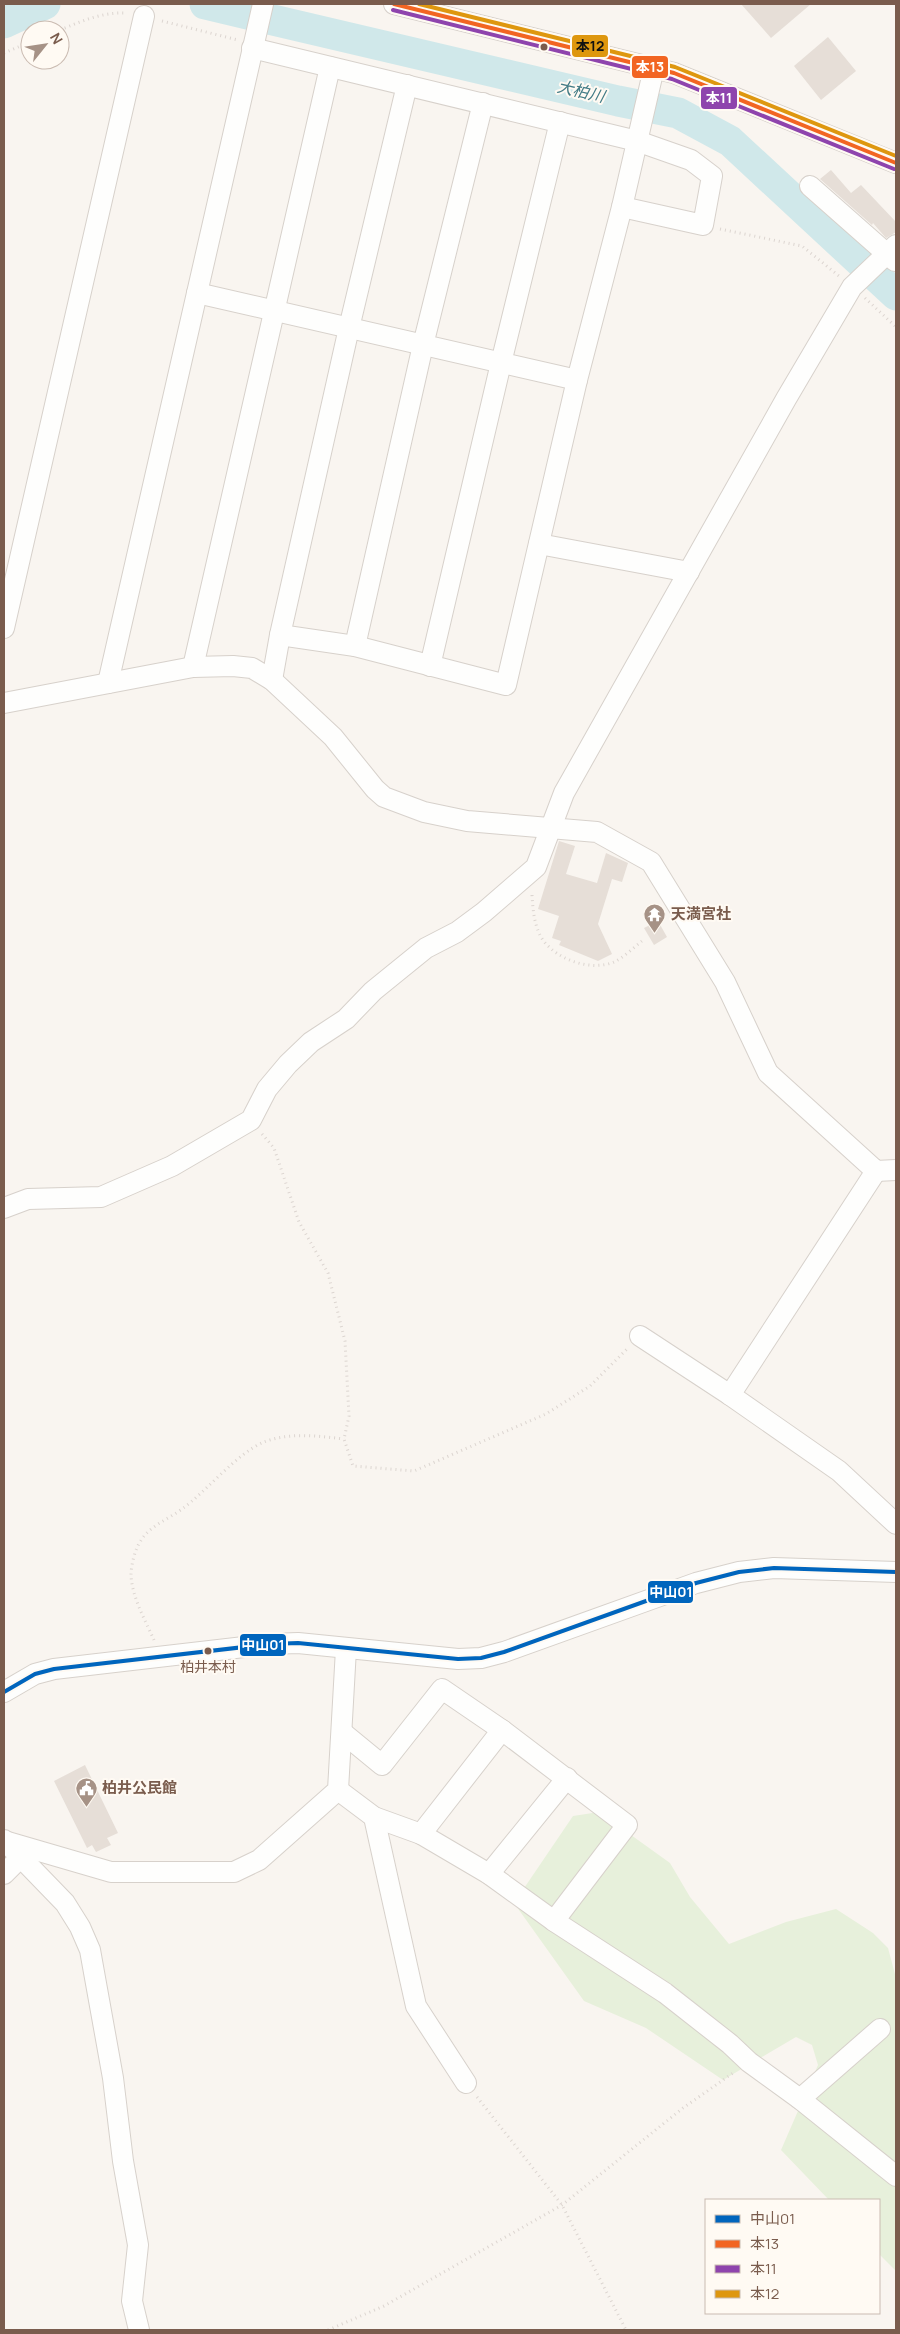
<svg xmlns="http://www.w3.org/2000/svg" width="900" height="2334" font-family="Manrope,'Noto Sans JP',sans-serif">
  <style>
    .green { fill: #e7f0db }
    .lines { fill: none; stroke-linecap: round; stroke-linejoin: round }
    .river { stroke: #d0e8ea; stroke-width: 31 }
    .building { fill: #e6ded7 }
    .minor-casing { stroke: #d7d1cb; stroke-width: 22 }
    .path { stroke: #dcd5d0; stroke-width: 3; stroke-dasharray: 1 4; stroke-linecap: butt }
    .minor { stroke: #fefefd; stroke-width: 20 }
    .bus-1-casing { stroke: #fffaf3; stroke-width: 8 }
    .bus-2-casing { stroke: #fffaf3; stroke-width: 8 }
    .bus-3-casing { stroke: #fffaf3; stroke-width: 8 }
    .bus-4-casing { stroke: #fffaf3; stroke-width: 8 }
    .bus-1 { stroke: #0065bd; stroke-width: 4 }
    .bus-2 { stroke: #f26522; stroke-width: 4 }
    .bus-3 { stroke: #8e44ad; stroke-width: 4 }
    .bus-4 { stroke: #de970f; stroke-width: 4 }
    .bus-dot { fill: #7a5c4d; stroke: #fffaf3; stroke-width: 2 }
    .labels { text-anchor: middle; stroke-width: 4; stroke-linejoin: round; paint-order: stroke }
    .bus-label { font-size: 14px; fill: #7a5c4d; stroke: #fffaf3 }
    .poi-label { font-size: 15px; font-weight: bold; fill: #7a5c4d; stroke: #fffaf3; text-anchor: start }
    .water-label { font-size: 16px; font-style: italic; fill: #437c86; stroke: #fffaf3 }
    .line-badge { stroke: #fffaf3; stroke-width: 2 }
    .badge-label { font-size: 14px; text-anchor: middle; font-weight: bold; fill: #fff }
    .pale-badge-label { font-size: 14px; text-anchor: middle; font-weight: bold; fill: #111 }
  </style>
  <rect width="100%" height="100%" fill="#f9f5f0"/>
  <polygon class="green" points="599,1812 670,1863 690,1897 729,1944 786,1922 836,1909 873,1933 888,1948 896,1978 896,2271 879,2254 879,2200 829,2200 781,2150 818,2065 812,2045 796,2037 723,2080 646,2028 584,2001 514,1903 573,1816"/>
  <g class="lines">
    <g class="river">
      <polyline points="205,4 618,101 678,113 730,141 896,295"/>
      <polyline points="4,23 45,4"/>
    </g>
  </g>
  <g class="building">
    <polygon points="741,4 811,4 771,38"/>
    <polygon points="828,37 856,71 821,100 794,66"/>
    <polygon points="831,170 851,193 861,185 896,222 896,232 886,238 873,223 872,225 820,179"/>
    <polygon points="559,841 575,846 566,874 597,883 606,853 628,863 622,882 612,879 598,924 612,954 598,961 559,945 561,941 552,938 559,916 538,909"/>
    <polygon points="658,921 667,937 654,945 644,928"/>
    <polygon points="85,1765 118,1833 107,1838 111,1845 96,1852 92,1845 87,1848 54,1781"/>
  </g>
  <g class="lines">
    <defs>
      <g id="minor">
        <polyline points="394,4 674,73 896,163"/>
        <polyline points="252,48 637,141 691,160 712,176 703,225 622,207"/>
        <polyline points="810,186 895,261"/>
        <polyline points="197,293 577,380"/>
        <polyline points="539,544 689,572"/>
        <polyline points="4,628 144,16"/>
        <polyline points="280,635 355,646 506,685 577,380 622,207 654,68"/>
        <polyline points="355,646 423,345 483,103"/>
        <polyline points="430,666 501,363 560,122"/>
        <polyline points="193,667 330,67"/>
        <polyline points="272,680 280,635 349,328 407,85"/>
        <polyline points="108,683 263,4"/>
        <polyline points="4,703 193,667 233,666 252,668 272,680 333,737 375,789 384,797 424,812 467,821 597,832 651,862 725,982 768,1073 876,1171 896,1170"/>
        <polyline points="4,1208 28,1199 101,1197 172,1166 251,1120 267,1089 288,1064 311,1042 346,1019 373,991 426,948 457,932 484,912 536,867 564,793 786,399 852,287 896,245"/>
        <polyline points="640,1336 730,1395 839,1471 896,1524"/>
        <polyline points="730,1395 876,1171"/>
        <polyline points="4,1692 35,1674 54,1669 270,1644 298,1643 458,1659 481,1658 504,1652 696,1583 739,1572 774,1568 896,1572"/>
        <polyline points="343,1733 382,1765 442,1689 502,1730 627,1825 554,1921"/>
        <polyline points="338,1790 374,1817 421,1834 489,1874 554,1921 665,1993 730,2044 749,2062 800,2099 896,2176"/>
        <polyline points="374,1817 416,2006 466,2083"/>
        <polyline points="421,1834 502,1730"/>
        <polyline points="4,1840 65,1903 80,1927 90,1950 113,2078 123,2161 138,2245 132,2301 139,2330"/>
        <polyline points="8,1842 111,1872 234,1872 259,1860 338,1790 346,1649"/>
        <polyline points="4,1874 21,1857"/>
        <polyline points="489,1874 567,1778"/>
        <polyline points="800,2099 880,2029"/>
      </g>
    </defs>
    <use href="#minor" class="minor-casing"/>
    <g class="path">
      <polyline points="162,21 238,40"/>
      <path d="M60,30C82,21 102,12 126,13"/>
      <polyline points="4,53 30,42"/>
      <polyline points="720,229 802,246 839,276"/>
      <polyline points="865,298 896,327"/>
      <path d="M532,895C533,910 534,924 541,937C554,959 590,972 614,962C623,958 633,948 642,941"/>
      <polyline points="262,1134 274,1148 299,1222 328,1273 345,1341 349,1416 344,1439 353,1466 414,1471 546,1414 590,1386 627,1349"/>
      <path d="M154,1640C145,1620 132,1597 131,1575C131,1566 135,1549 140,1542C149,1526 167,1520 182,1509C207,1491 237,1453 264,1442C290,1432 318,1436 344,1439"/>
      <polyline points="477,2097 562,2205 626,2330"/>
      <polyline points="328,2330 384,2306 562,2205 683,2108 733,2073"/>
    </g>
    <use href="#minor" class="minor"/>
    <defs>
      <polyline id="bus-1" points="4,1692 35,1674 54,1669 270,1644 298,1643 458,1659 481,1658 504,1652 696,1583 739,1572 774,1568 896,1572"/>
      <polyline id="bus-2" points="394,4 674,73 896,163"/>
      <polyline id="bus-3" points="393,10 672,79 894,169"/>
      <polyline id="bus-4" points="419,4 675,67 896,156"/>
    </defs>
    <use href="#bus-1" class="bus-1-casing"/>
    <use href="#bus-2" class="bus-2-casing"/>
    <use href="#bus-3" class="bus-3-casing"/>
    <use href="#bus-4" class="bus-4-casing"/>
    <use href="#bus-1" class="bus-1"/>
    <use href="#bus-2" class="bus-2"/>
    <use href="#bus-3" class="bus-3"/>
    <use href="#bus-4" class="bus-4"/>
  </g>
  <defs>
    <symbol id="temple-pin" viewBox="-11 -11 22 30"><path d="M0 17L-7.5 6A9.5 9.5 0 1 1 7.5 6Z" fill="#a69286" stroke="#fffaf3"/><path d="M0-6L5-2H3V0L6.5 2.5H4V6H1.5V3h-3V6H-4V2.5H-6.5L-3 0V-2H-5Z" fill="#fff"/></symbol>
    <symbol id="civic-pin" viewBox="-11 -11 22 30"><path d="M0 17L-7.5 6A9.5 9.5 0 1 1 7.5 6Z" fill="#a69286" stroke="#fffaf3"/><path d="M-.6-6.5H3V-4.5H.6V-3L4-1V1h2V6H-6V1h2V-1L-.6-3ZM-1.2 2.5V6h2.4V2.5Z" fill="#fff"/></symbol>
  </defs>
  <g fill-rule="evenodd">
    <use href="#temple-pin" x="642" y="902" width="25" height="34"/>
    <use href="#civic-pin" x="74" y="1776" width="25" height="34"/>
  </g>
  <g class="bus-dot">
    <circle cx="544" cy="47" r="4.5"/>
    <circle cx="208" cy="1651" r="4.5"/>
  </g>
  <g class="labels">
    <g class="bus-label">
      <text x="208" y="1672">柏井本村</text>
    </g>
    <g class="poi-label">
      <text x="671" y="919">天満宮社</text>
      <text x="102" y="1793">柏井公民館</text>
    </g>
    <g class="water-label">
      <text transform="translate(581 91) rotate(13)" y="6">大柏川</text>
    </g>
  </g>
  <g class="line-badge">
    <rect x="571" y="34" width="38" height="24" rx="5" fill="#de970f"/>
    <rect x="631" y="55" width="38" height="24" rx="5" fill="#f26522"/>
    <rect x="700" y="86" width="38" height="24" rx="5" fill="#8e44ad"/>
    <rect x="647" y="1580" width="47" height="24" rx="5" fill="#0065bd"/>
    <rect x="239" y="1633" width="48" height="24" rx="5" fill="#0065bd"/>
  </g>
  <g class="badge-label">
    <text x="650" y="72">本13</text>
    <text x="719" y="103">本11</text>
    <text x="671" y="1597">中山01</text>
    <text x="263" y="1650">中山01</text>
  </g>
  <g class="pale-badge-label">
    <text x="590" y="51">本12</text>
  </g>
  <rect width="900" height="2334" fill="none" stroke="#7a5c4d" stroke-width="10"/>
  <rect x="705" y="2199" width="175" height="115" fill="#fffaf3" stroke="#cabbb1"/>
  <rect x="715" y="2215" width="25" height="8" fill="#0065bd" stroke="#cabbb1"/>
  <text x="750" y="2224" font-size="15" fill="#7a5c4d">中山01</text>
  <rect x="715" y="2240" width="25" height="8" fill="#f26522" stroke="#cabbb1"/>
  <text x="750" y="2249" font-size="15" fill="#7a5c4d">本13</text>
  <rect x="715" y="2265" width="25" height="8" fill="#8e44ad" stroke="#cabbb1"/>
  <text x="750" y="2274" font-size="15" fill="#7a5c4d">本11</text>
  <rect x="715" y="2290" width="25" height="8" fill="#de970f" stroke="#cabbb1"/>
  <text x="750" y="2299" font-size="15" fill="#7a5c4d">本12</text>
  <g transform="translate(45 45) rotate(60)"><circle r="24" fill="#fffaf3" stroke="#cabbb1"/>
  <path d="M0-4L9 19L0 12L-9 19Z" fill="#a69286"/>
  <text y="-8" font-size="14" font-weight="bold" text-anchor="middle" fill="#7a5c4d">N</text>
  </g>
</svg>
